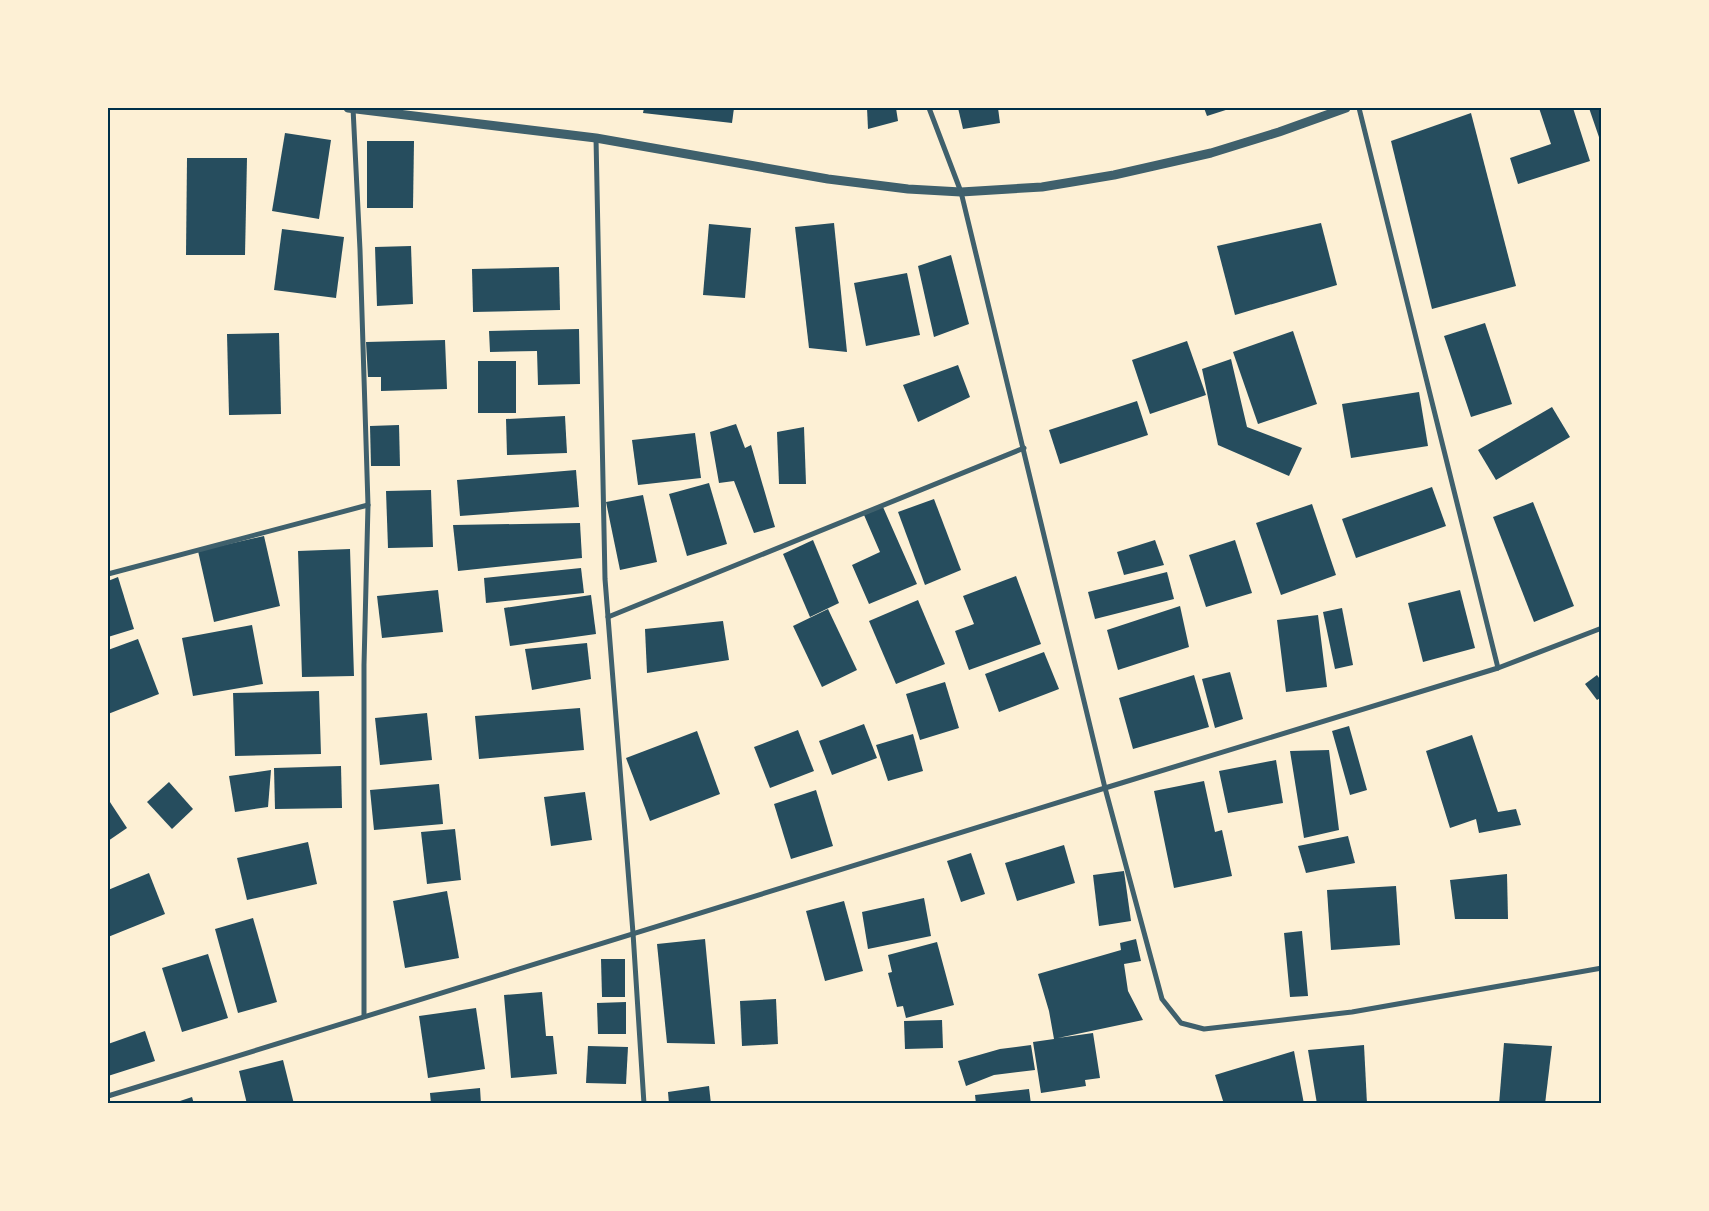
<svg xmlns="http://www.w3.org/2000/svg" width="1709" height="1211" font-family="'Crimson Pro',serif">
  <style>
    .building { fill: #264d5e }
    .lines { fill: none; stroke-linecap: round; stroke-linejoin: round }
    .minor { stroke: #3f606c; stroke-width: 5 }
    .tertiary { stroke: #3f606c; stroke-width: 9 }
    .neatline { fill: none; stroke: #003049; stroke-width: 2 }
  </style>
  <rect width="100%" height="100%" fill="#fdf0d5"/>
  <g class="building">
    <polygon points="644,108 734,108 732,123 643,113"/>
    <polygon points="867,108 896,108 898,121 868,129"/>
    <polygon points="958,108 998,108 1000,123 963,129"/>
    <polygon points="1204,108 1232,108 1207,116"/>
    <polygon points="1539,108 1573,108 1590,161 1518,184 1510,158 1551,144"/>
    <polygon points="1589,108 1602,108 1602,143 1601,143"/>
    <polygon points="1471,113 1516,286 1432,309 1391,141"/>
    <polygon points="285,133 331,140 319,219 272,211"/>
    <polygon points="367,141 414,141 413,208 367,208"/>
    <polygon points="187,158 247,158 245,255 186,255"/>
    <polygon points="834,223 847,352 809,348 795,227"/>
    <polygon points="1321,223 1337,285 1235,315 1217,246"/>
    <polygon points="709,224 751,228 745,298 703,295"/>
    <polygon points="282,229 344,237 336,298 274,290"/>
    <polygon points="411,246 413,304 377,306 375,247"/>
    <polygon points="951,255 969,324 934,337 918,266"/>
    <polygon points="559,267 560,310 473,312 472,269"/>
    <polygon points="907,273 920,335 866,346 854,283"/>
    <polygon points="1485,323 1512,404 1471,417 1444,336"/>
    <polygon points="579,329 580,384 538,385 537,351 490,352 489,331"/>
    <polygon points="1293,331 1317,404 1258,424 1233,352"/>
    <polygon points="279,333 281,414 229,415 227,334"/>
    <polygon points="445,340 447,389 381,391 381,377 368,377 366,342"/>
    <polygon points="1187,341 1206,395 1150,414 1132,360"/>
    <polygon points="1231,359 1247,427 1302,448 1289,476 1218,445 1202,369"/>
    <rect x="478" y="361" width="38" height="52"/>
    <polygon points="958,365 970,397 918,422 903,385"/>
    <polygon points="1419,392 1428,446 1351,458 1342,404"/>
    <polygon points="1137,401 1148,435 1060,464 1049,430"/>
    <polygon points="1552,407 1570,437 1496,480 1478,450"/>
    <polygon points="565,416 567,453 507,455 506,419"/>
    <polygon points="736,424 745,448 751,445 775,527 754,533 734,481 719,483 710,432"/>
    <polygon points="399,425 400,466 371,466 370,426"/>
    <polygon points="804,427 806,484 779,484 777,432"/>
    <polygon points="695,433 701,478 638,485 632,440"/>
    <polygon points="576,470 579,507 460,516 457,480"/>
    <polygon points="709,483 727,544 687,556 669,494"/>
    <polygon points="1432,487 1446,526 1356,558 1342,519"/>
    <polygon points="431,490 433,547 388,548 386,491"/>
    <polygon points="643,495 657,562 620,570 606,502"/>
    <polygon points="934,499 961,570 925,585 898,512"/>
    <polygon points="1533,502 1574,606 1534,622 1493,517"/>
    <polygon points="1312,504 1336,575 1281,595 1256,523"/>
    <polygon points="883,507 917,584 869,604 852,565 880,552 864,515"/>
    <polygon points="580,523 582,558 458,571 453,525"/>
    <polygon points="264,536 280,606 214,622 198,551"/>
    <polygon points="813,540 839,603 810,617 783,554"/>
    <polygon points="1155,540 1164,565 1124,575 1117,552"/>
    <polygon points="1235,540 1252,593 1206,607 1189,555"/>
    <polygon points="350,549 354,676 302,677 298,551"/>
    <polygon points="581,568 584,593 486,603 484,578"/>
    <polygon points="1167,572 1174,599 1095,619 1088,592"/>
    <polygon points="1016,576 1041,644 969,670 955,631 974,624 963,596"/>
    <polygon points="118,577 134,629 108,637 108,581"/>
    <polygon points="438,590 443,632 382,638 377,596"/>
    <polygon points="1460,590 1475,648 1423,662 1408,603"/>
    <polygon points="591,595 596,634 510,646 504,608"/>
    <polygon points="918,600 945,664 896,684 869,621"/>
    <polygon points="1180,606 1189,647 1118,670 1107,630"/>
    <polygon points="1342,608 1353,665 1335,669 1323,612"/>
    <polygon points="828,609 857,670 822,687 793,626"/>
    <polygon points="1318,615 1327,687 1286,692 1277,620"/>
    <polygon points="723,621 729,660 647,673 645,629"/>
    <polygon points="252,625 263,684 193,696 182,638"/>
    <polygon points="138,639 159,694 108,714 108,650"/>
    <polygon points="587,643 591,679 532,690 525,649"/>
    <polygon points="1044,652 1059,689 999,712 985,674"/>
    <polygon points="1230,672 1243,719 1215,728 1202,679"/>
    <polygon points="1194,675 1209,727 1133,749 1119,698"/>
    <polygon points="1597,675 1602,682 1602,697 1597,700 1585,684"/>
    <polygon points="945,682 959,728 920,740 906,694"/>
    <polygon points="319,691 321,754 235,756 233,693"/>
    <polygon points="580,708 584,750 479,759 475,716"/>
    <polygon points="427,713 432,760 380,765 375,718"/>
    <polygon points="864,724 877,758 832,775 819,741"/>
    <polygon points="1349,726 1367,790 1350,795 1332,731"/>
    <polygon points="798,730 814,771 770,788 754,747"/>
    <polygon points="697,731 720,794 650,821 626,758"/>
    <polygon points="913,734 923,771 888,781 876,745"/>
    <polygon points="1472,735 1498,812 1516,809 1521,825 1479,833 1476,819 1450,828 1426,751"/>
    <polygon points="1329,750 1339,830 1304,838 1290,751"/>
    <polygon points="1276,760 1283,803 1228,813 1219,771"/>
    <polygon points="341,766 342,808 275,809 274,768"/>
    <polygon points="271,770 268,807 235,812 229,776"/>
    <polygon points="1204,781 1215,832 1222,830 1232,876 1174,888 1154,791"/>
    <polygon points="169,782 193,809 172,829 147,802"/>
    <polygon points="439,784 443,824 374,830 370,790"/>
    <polygon points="816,790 833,846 791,859 774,804"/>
    <polygon points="585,792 592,840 551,846 544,797"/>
    <polygon points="108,799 127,828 108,841"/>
    <polygon points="455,829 461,880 427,884 421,832"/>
    <polygon points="1348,836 1355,863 1306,873 1298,846"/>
    <polygon points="308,842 317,884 247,900 237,858"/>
    <polygon points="1064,845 1075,883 1017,901 1005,863"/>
    <polygon points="971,853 985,894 961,902 947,861"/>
    <polygon points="1124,871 1131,921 1099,926 1093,875"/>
    <polygon points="149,873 165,914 108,937 108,890"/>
    <polygon points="1507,874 1508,919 1455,919 1450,880"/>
    <polygon points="1396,886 1400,945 1331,950 1327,890"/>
    <polygon points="447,891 459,958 405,968 393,901"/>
    <polygon points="924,898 931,936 868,949 862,912"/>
    <polygon points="844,901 863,971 825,981 806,911"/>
    <polygon points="253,918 277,1002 238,1013 215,929"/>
    <polygon points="1302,931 1308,996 1290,997 1284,933"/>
    <polygon points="705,939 715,1044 667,1043 657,944"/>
    <polygon points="1136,939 1141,961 1124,964 1128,991 1143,1020 1058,1038 1093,1033 1100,1078 1085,1080 1086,1086 1041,1093 1033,1042 1054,1039 1049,1011 1038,974 1121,950 1120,943"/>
    <polygon points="937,942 954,1005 906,1018 903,1006 897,1007 888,973 892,972 888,955"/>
    <polygon points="208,954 228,1018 182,1032 162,968"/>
    <polygon points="601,959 625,959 625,997 602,997"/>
    <polygon points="542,992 546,1036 553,1036 557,1074 511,1078 504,995"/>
    <polygon points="776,999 778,1044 742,1046 740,1001"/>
    <polygon points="626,1002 626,1034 598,1034 597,1003"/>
    <polygon points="476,1008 485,1069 428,1078 419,1016"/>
    <polygon points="942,1020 943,1048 905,1049 904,1021"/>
    <polygon points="145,1031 155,1061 108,1076 108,1044"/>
    <polygon points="1504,1043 1552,1046 1545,1104 1499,1104"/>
    <polygon points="1031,1045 1035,1070 994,1075 966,1086 958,1061 1000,1049"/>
    <polygon points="1364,1045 1367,1104 1317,1104 1308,1050"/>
    <polygon points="588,1046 628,1047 626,1084 586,1083"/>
    <polygon points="1294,1051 1304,1104 1224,1104 1215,1075"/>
    <polygon points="283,1060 294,1104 247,1104 239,1071"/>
    <polygon points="709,1086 711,1104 669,1104 668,1092"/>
    <polygon points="480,1088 481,1104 431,1104 430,1093"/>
    <polygon points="1029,1089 1031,1104 976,1104 975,1095"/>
    <polygon points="192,1097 194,1104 174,1104 174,1103"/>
  </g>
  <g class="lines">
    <g class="minor">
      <polyline points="353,108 360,250 368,505 364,665 364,1016"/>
      <polyline points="929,108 961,192 1105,788 1162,999 1181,1023 1204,1029 1352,1012 1602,968"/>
      <polyline points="1359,108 1498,668"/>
      <polyline points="596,138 605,579 633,933 644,1104"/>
      <polyline points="108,574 368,505"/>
      <polyline points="608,617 1024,448"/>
      <polyline points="108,1096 1105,788 1498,668 1602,628"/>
    </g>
    <polyline class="tertiary" points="348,108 596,138 828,179 908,189 961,192 1042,187 1114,175 1211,153 1279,132 1346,108"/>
  </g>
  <rect width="1709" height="1211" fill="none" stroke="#fdf0d5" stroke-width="218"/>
  <rect x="109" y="109" width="1491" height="993" class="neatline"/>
</svg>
